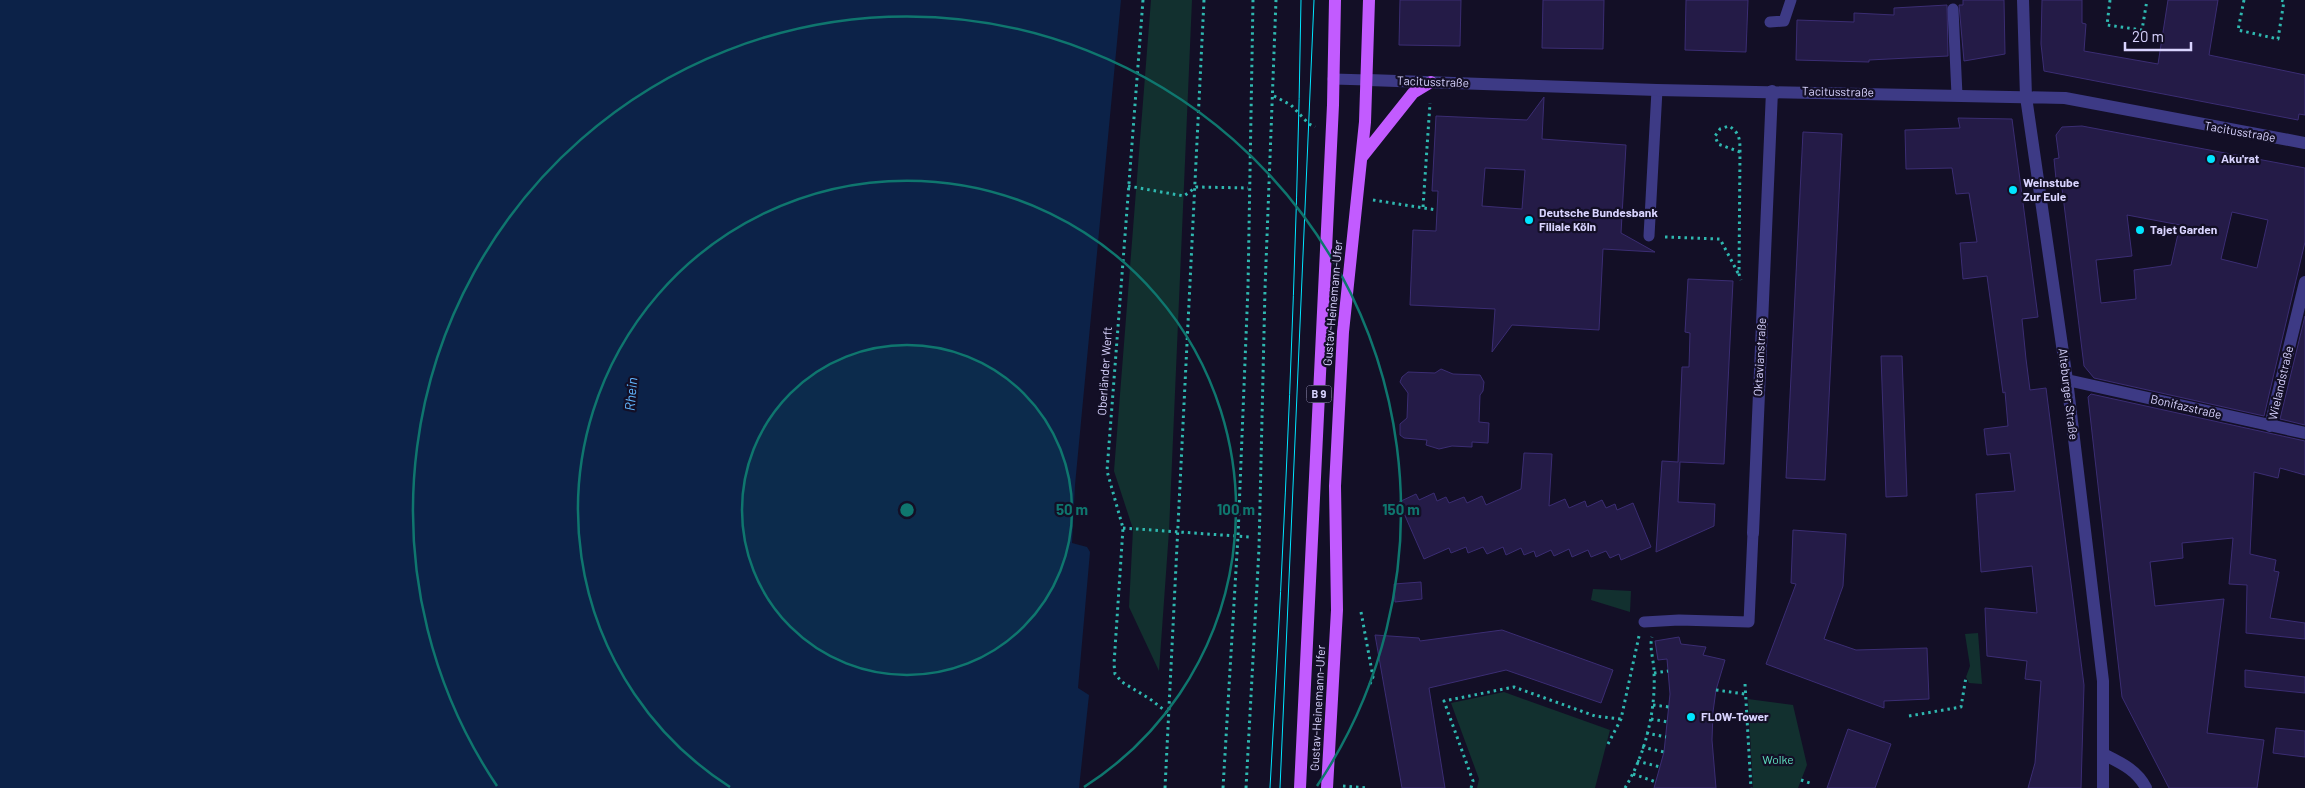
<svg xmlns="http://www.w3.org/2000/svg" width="2305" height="788" font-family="Barlow,sans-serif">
<rect width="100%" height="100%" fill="#130f26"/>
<path fill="#12302f" d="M 1151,0 L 1192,0 L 1169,531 L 1159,671 L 1129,607 L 1133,529 L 1114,471 Z
M 1593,589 L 1631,591 L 1630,612 L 1591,600 Z
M 1978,633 L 1982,684 L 1969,683 L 1966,677 L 1970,666 L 1965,634 Z
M 1504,692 L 1610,730 L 1595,788 L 1477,788 L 1479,779 L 1451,703 Z
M 1748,699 L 1793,705 L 1807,765 L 1798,788 L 1753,788 Z"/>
<path fill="#0c2248" d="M 0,0 L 1121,0 L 1075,485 L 1072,543 L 1087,547 L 1090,552 L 1078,688 L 1089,695 L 1079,788 L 0,788 Z"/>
<path fill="#241b47" stroke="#3b2d73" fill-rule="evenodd" d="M 1400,0 L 1461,0 L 1460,46 L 1399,45 Z
M 1543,0 L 1604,0 L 1603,49 L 1542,48 Z
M 1686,0 L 1748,0 L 1746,52 L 1685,50 Z
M 1963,0 L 2004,0 L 2005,54 L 1964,61 L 1959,5 L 1963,5 Z
M 2042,0 L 2082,0 L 2082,23 L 2086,24 L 2084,51 L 2158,64 L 2168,0 L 2218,0 L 2209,55 L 2305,75 L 2305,115 L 2299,114 L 2298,120 L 2044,71 L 2041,44 Z
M 1947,5 L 1948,56 L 1869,60 L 1869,62 L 1796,60 L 1797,20 L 1854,22 L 1854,13 L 1894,15 L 1894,8 Z
M 1544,97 L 1542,139 L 1626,145 L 1621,233 L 1655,252 L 1603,249 L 1599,330 L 1512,325 L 1492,352 L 1495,309 L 1410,305 L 1413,230 L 1436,231 L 1438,191 L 1432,191 L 1436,116 L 1527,120 ZM 1485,168 L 1525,170 L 1522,209 L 1482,206 Z
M 1958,118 L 2012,119 L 2038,317 L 2022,319 L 2026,359 L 2030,390 L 2046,388 L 2084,685 L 2081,788 L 2028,788 L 2035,763 L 2041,681 L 2025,679 L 2027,661 L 1987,656 L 1985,608 L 2037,613 L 2032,566 L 1981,572 L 1976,494 L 2015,491 L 2010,453 L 1987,455 L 1984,429 L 2008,426 L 2005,392 L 2003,393 L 1987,276 L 1963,279 L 1960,243 L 1977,242 L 1969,193 L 1956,194 L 1952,168 L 1906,169 L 1905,130 L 1960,128 Z
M 2082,126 L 2305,168 L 2305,242 L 2264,416 L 2094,378 L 2084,366 L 2062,188 L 2057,189 L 2054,159 L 2059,158 L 2056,135 L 2062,127 ZM 2232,212 L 2268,220 L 2257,268 L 2221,259 ZM 2127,215 L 2180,225 L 2171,265 L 2134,270 L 2136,299 L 2101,303 L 2096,260 L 2132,256 Z
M 1803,132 L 1842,134 L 1825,480 L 1786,478 Z
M 1688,279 L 1733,281 L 1724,464 L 1680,462 L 1678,502 L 1715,504 L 1714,526 L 1656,552 L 1662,461 L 1678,462 L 1682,367 L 1689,367 L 1690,333 L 1685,332 Z
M 2305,316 L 2305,425 L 2280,419 Z
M 1881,356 L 1902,356 L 1907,496 L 1886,497 Z
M 1441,369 L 1453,374 L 1480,375 L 1484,382 L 1483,391 L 1480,395 L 1479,422 L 1489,423 L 1488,443 L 1472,442 L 1472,447 L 1452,446 L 1439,449 L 1426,445 L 1427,440 L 1404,438 L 1400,435 L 1400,424 L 1407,418 L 1408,393 L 1400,382 L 1402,377 L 1408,372 L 1435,373 Z
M 2091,394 L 2305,441 L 2305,475 L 2280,468 L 2278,478 L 2254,472 L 2250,554 L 2276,560 L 2274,571 L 2279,572 L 2270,618 L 2305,623 L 2305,639 L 2246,633 L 2247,585 L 2229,584 L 2233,538 L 2182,543 L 2183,558 L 2150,562 L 2155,606 L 2224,599 L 2207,733 L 2264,740 L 2257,788 L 2169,788 L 2122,697 L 2088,397 Z
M 1524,453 L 1552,454 L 1549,506 L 1565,499 L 1569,508 L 1585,501 L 1587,507 L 1602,500 L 1606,508 L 1615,504 L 1617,510 L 1633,503 L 1651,547 L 1621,560 L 1619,554 L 1610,558 L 1606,551 L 1591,557 L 1588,550 L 1572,557 L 1569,549 L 1554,556 L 1551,550 L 1536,557 L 1534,551 L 1524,555 L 1521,548 L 1506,555 L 1503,547 L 1487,554 L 1483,547 L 1468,553 L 1466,547 L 1451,553 L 1449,548 L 1424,559 L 1399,502 L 1416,494 L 1419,500 L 1434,493 L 1437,501 L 1446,497 L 1449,503 L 1464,497 L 1467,503 L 1482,496 L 1486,505 L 1521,489 Z
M 1793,530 L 1846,534 L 1843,586 L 1824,639 L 1856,650 L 1927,648 L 1929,699 L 1884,701 L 1884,708 L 1766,664 L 1796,584 L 1791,583 Z
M 1421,582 L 1422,599 L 1395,602 L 1394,584 Z
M 1502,630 L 1613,670 L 1601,703 L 1506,670 L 1429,688 L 1445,788 L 1402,788 L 1375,635 L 1419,638 L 1420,641 Z
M 1679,637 L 1681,644 L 1706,647 L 1703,655 L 1725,660 L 1716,690 L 1713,712 L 1712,740 L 1716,788 L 1654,788 L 1664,752 L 1670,694 L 1667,659 L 1658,660 L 1655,641 Z
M 2245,670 L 2305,677 L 2305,693 L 2245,687 Z
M 2276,728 L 2305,731 L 2305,757 L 2273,753 Z
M 1848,729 L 1891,744 L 1875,788 L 1827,788 Z"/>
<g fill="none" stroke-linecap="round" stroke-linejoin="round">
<path stroke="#2fb8b0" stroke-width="3" stroke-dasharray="2.5 4" stroke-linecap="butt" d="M 1143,0 L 1107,471 L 1123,528 L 1114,664 L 1115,674 L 1122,682 L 1150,699 L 1168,713
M 2110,0 L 2107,25 L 2142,30 L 2147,0
M 2244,0 L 2238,30 L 2278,39 L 2284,1 L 2280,0
M 1274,96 L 1291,105 L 1309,124 L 1315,127
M 1740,152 L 1718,144 L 1715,136 L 1720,129 L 1729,126 C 1740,133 1740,140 1740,152 L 1739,274 L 1741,280
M 1128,186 L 1184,196 L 1196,187 L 1248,188
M 1373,200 L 1437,210
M 1423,207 L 1430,103
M 1665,237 L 1720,239 L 1738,273
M 1123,528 L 1250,537
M 1361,612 L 1373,677 L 1370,684
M 1654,673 L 1668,671
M 1745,684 L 1751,788
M 1716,690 L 1745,694
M 1653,705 L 1669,707
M 1909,716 L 1961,707 L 1966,677
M 1651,719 L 1668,722
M 1646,733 L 1666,737
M 1608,744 L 1621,719 L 1639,636
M 1642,747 L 1664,752
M 1637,761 L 1660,767
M 1633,774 L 1656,782
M 1801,780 L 1810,783
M 1343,786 L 1367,788
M 1165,788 L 1204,0
M 1223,788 L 1238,536 L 1248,287 L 1253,0
M 1246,788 L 1259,548 L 1265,289 L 1276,0
M 1471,788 L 1473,781 L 1444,701 L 1514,687 L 1595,716 L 1621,719
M 1625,788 C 1645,755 1656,711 1654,672 C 1654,661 1649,647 1652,637"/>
<path stroke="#3d3a85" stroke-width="11" d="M 1953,9 L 1957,95
M 1770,22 L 1784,21 L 1791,0
M 1333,79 L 1368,80
M 1649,236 L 1657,90
M 1644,622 L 1679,620 L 1749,622 L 1753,533"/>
<path stroke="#3d3a85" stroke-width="12" d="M 2023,0 L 2026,97 L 2067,380 L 2103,681 L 2103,788
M 1368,80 L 1657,90 L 2065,98 L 2305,143
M 2067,380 L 2305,433
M 2270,426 L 2305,282
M 1753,533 L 1772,91
M 2103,754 C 2121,763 2137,770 2146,788"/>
<path stroke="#c25bff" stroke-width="12" d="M 1362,157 L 1413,93 L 1431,82
M 1300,788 L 1333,105 L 1335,0
M 1327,788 L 1337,610 L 1335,486 L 1343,332 L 1365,122 L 1369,0"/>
<path stroke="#00e5ff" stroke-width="1" d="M 1270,788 C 1285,526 1297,263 1301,0
M 1280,788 L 1314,0"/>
</g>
<circle cx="907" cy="510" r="165" fill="#0f766e" fill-opacity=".12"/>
<g fill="none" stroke="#0f766e" stroke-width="2.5">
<circle cx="907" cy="510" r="165"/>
<path d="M730 787A329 329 0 1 1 1084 787"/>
<path d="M497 786A494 494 0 1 1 1317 786"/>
</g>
<g fill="#00e5ff" stroke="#130f26" stroke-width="2">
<circle cx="2211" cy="159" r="5"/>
<circle cx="2013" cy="190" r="5"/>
<circle cx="1529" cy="220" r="5"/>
<circle cx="2140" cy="230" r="5"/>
<circle cx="1691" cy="717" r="5"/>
</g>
<g text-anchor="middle" stroke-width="4.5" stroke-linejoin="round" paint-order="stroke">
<rect fill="#130f26" stroke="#9e99be" stroke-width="1" x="1306.5" y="385.5" width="25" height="17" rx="4"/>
<g font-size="11" font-weight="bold" fill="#d9d4ff">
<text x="1319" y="398">B 9</text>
</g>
<g font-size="12" fill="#d9d4ff" stroke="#130f26">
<text transform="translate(1433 82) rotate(2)" y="4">Tacitusstraße</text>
<text transform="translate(1838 92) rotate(1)" y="4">Tacitusstraße</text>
<text transform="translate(2240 132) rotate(10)" y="4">Tacitusstraße</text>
<text transform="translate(1333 303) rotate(-85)" y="4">Gustav-Heinemann-Ufer</text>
<text transform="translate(1760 357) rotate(-87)" y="4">Oktavianstraße</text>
<text transform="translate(1105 371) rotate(-86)" y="4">Oberländer Werft</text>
<text transform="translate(2281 383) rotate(-77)" y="4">Wielandstraße</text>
<text transform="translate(2068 394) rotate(83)" y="4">Alteburger Straße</text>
<text transform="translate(2186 407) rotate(13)" y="4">Bonifazstraße</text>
<text transform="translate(1318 708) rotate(-87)" y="4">Gustav-Heinemann-Ufer</text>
</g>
<g font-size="12" font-weight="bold" fill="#d9d4ff" stroke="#130f26" text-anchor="start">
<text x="2221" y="163">Aku'rat</text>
<text x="2023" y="187">Weinstube<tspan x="2023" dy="14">Zur Eule</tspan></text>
<text x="1539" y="217">Deutsche Bundesbank<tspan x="1539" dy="14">Filiale Köln</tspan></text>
<text x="2150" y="234">Tajet Garden</text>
<text x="1701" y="721">FLOW-Tower</text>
</g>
<g font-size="12" fill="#5fe0c0" stroke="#130f26">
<text x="1778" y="764">Wolke</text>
</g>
<g font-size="14" font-style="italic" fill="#62b6ff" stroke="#130f26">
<text transform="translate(631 394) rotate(-85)" y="5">Rhein</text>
</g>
</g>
<circle cx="907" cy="510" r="8" fill="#0f766e" stroke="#130f26" stroke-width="2.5"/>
<g font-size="15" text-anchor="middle" font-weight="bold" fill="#0f766e" stroke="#130f26" stroke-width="4.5" stroke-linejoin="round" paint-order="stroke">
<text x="1072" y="515">50 m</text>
<text x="1236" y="515">100 m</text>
<text x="1401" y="515">150 m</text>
</g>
<path d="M2125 42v8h66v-8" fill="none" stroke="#d9d4ff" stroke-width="2.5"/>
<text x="2132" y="42" font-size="15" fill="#d9d4ff" stroke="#130f26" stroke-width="4" paint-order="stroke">20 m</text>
</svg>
